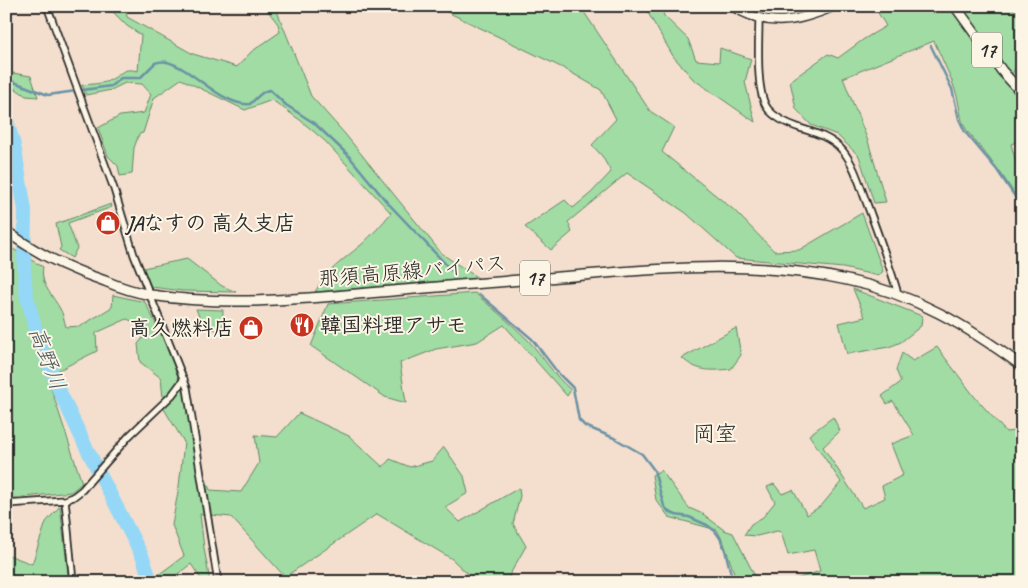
<svg xmlns="http://www.w3.org/2000/svg" width="1028" height="588" font-family="Caveat,'Klee One',sans-serif">
<rect width="100%" height="100%" fill="#f4dfce"/>
<filter id="ink" filterUnits="userSpaceOnUse"><feTurbulence type="fractalNoise" baseFrequency=".02" numOctaves="2"/><feDisplacementMap in="SourceGraphic" scale="10" xChannelSelector="R" yChannelSelector="G"/><feConvolveMatrix kernelMatrix="1 2 1 2 8 2 1 2 1" color-interpolation-filters="sRGB"/></filter>
<g filter="url(#ink)">
<path fill="#a0dca3" stroke="#668467" d="M 107,6 L 125,6 L 127,17 L 193,54 L 237,67 L 251,52 L 280,32 L 278,24 L 264,6 L 275,6 L 311,96 L 345,134 L 442,254 L 478,278 L 315,292 C 326,271 343,260 361,245 C 372,235 382,224 391,213 L 325,141 L 300,120 L 272,100 L 245,110 L 181,79 L 154,98 L 143,133 L 139,134 L 134,148 L 132,174 L 120,176 L 118,166 L 108,156 L 98,128 L 120,116 L 144,113 L 151,94 L 142,84 L 125,83 L 111,90 L 86,95 L 82,85 C 91,84 103,84 110,80 C 123,74 121,67 138,71 L 141,35 L 127,26 Z
M 435,6 L 580,6 L 650,111 L 674,127 L 662,152 L 734,210 L 774,251 L 799,250 L 862,213 L 883,271 L 879,276 L 843,268 L 736,258 L 686,213 L 627,173 L 568,222 L 572,232 L 551,250 L 525,227 L 565,200 L 573,208 L 591,193 L 611,172 L 602,156 L 592,145 L 616,119 L 601,90 L 565,69 Z
M 644,6 L 662,6 L 664,16 L 688,39 L 696,60 L 719,62 L 720,48 L 751,59 L 745,82 L 755,122 L 693,79 L 673,56 Z
M 874,6 L 1008,6 L 1009,8 L 1022,13 L 1022,60 L 1017,64 L 1011,77 L 1022,96 L 1022,140 L 1011,144 L 1022,184 L 1022,205 L 998,169 L 967,131 L 962,121 L 957,96 L 952,81 L 934,41 L 843,78 L 868,141 L 886,202 L 874,203 L 859,156 L 837,135 L 811,125 L 796,109 L 790,81 L 828,54 L 838,58 L 864,39 L 886,26 Z
M 6,72 L 31,76 L 38,97 L 26,96 L 16,89 L 6,90 Z
M 111,204 L 112,207 L 68,223 L 77,248 L 72,258 L 59,250 L 61,247 L 56,224 Z
M 13,249 L 43,267 C 40,284 51,293 59,307 C 63,313 64,320 66,327 L 81,326 L 112,307 L 113,295 L 145,302 L 171,354 L 184,390 L 194,444 L 210,490 L 241,492 L 259,463 L 255,435 L 277,437 L 299,413 L 349,436 L 383,467 L 390,459 L 410,467 L 432,461 L 444,447 L 464,476 L 468,493 L 445,507 L 460,522 L 519,488 L 520,496 L 513,524 L 526,546 L 509,576 L 514,582 L 476,582 L 452,559 L 377,514 L 285,577 L 231,517 L 200,514 L 204,548 L 210,582 L 203,582 L 191,564 L 167,582 L 159,582 L 158,575 L 184,556 L 172,525 L 179,486 L 184,442 L 164,409 L 161,378 L 140,362 L 138,344 L 150,329 L 127,319 L 96,333 L 97,351 L 47,376 L 82,483 L 71,492 L 6,499 L 6,268 Z
M 187,259 L 222,286 L 236,292 L 183,291 L 151,287 L 143,268 Z
M 853,289 L 922,316 L 921,326 L 901,342 L 889,347 L 847,354 L 839,323 L 865,317 Z
M 475,293 C 492,308 511,323 528,340 C 543,356 554,376 571,390 L 567,396 L 504,325 L 477,342 L 436,349 L 400,363 L 406,403 L 385,397 L 311,346 L 328,304 Z
M 196,309 L 223,310 L 222,332 L 203,326 Z
M 736,328 L 741,355 L 731,369 C 711,371 697,372 682,358 Z
M 937,347 L 974,396 L 1006,432 L 1022,430 L 1022,582 L 856,582 L 839,576 L 839,582 L 787,582 L 820,571 L 814,550 L 788,555 L 781,532 L 777,531 L 757,536 L 744,535 L 751,524 L 763,517 L 775,502 L 767,487 L 774,484 L 782,494 L 793,490 L 807,515 L 822,505 L 841,482 L 809,435 L 833,417 L 840,431 L 823,447 L 863,508 L 885,498 L 882,486 L 903,475 L 891,444 L 914,435 L 893,401 L 887,404 L 882,396 L 901,382 L 896,370 L 902,353 L 913,361 Z
M 661,470 L 689,508 L 703,514 L 724,530 L 733,533 L 758,582 L 732,582 L 736,579 L 724,543 L 717,530 L 669,517 L 656,500 L 652,475 Z
M 60,506 L 69,582 L 6,582 L 6,554 L 32,564 L 46,522 Z"/>
<g fill="none" stroke-linecap="round" stroke-linejoin="round">
<path stroke="#6b92a5" stroke-width="2.5" d="M 931,46 L 952,89 L 959,119 L 965,132 L 997,170 L 1022,207
M 6,79 L 48,95 L 111,86 L 121,78 L 140,78 L 155,63 C 158,62 163,61 167,62 C 192,68 223,107 250,104 C 257,98 261,91 270,90 L 286,105 L 314,123 L 348,155 L 386,201 L 455,274
M 479,294 L 532,339 L 558,373 L 573,388 L 579,420 L 585,426 L 614,438 L 642,454 L 654,470 L 664,506 L 669,512 L 676,515 L 689,517 L 707,525 L 715,531 L 720,538 L 725,550 L 733,582"/>
<path stroke="#95d7f7" stroke-width="14" d="M 6,118 L 14,145 L 25,210 L 24,269 L 26,293 L 38,339 L 59,390 L 85,445 L 143,558 L 151,582"/>
<defs>
<path id="minor" d="M 47,6 L 114,189 L 134,255 L 187,388 L 218,582
M 759,18 C 759,40 755,93 768,109 C 776,119 788,124 800,128 C 816,133 832,138 843,151 C 855,166 860,186 867,204 C 878,234 889,263 898,294
M 65,500 L 73,582
M 6,504 L 65,500 L 73,497 L 82,490 L 129,436 L 172,395 L 184,379"/>
<path id="tertiary" d="M 732,6 C 769,29 797,22 835,6"/>
<path id="primary" d="M 955,6 L 1002,71 L 1022,93
M 6,231 C 37,254 69,269 105,281 C 119,287 135,292 151,295 C 234,308 320,297 404,290 C 464,284 524,280 584,275 C 672,267 760,261 847,280 C 915,294 967,326 1022,366"/>
</defs>
<use href="#minor" stroke="#2b2b2b" stroke-width="9"/>
<use href="#tertiary" stroke="#2b2b2b" stroke-width="11"/>
<use href="#primary" stroke="#2b2b2b" stroke-width="12"/>
<use href="#minor" stroke="#fcf5e5" stroke-width="5.5"/>
<use href="#tertiary" stroke="#fcf5e5" stroke-width="8"/>
<use href="#primary" stroke="#fcf5e5" stroke-width="9"/>
</g>
</g>
<defs>
<symbol id="shop-disc" viewBox="-11 -11 22 22"><circle r="9.5" fill="#c8321e" stroke="#fcf5e5"/><path d="M-5-2.5h2.3a2.7 3.5 0 0 1 5.4 0H5L5.5 6h-11ZM-1.5-2.5h3a1.5 2.3 0 0 0-3 0Z" fill="#fff"/></symbol>
<symbol id="restaurant-disc" viewBox="-11 -11 22 22"><circle r="9.5" fill="#c8321e" stroke="#fcf5e5"/><path d="M-5-6h1v4h1v-4h1v4h1v-4h1v5L-1.5 .5V6h-2V.5L-5-1ZM5-6V6H3V1.5H1.5Q1.5-4 5-6Z" fill="#fff"/></symbol>
</defs>
<g fill-rule="evenodd">
<use href="#shop-disc" x="94" y="209" width="28" height="28"/>
<use href="#restaurant-disc" x="288" y="311" width="28" height="28"/>
<use href="#shop-disc" x="237" y="314" width="28" height="28"/>
</g>
<g text-anchor="middle" stroke-width="4" stroke-linejoin="round" paint-order="stroke">
<g fill="#fcf5e5" stroke="#6a6863" stroke-width="1">
<rect x="972" y="32.5" width="30" height="35" rx="4"/>
<rect x="520" y="260.5" width="30" height="35" rx="4"/>
</g>
<g font-size="20" font-weight="bold" fill="#2b2b2b">
<text x="987" y="57">17</text>
<text x="535" y="285">17</text>
</g>
<g font-size="21" font-weight="bold" fill="#2b2b2b" stroke="#fcf5e5" text-anchor="start">
<text x="126" y="230">JAなすの 高久支店</text>
<text x="320" y="332">韓国料理アサモ</text>
<text x="234" y="335" text-anchor="end">高久燃料店</text>
</g>
<g font-size="21" fill="#2b2b2b" stroke="#fcf5e5">
<text transform="translate(412 271) rotate(-5)" y="7">那須高原線バイパス</text>
</g>
<g font-size="22" font-style="italic" fill="#46565e" stroke="#fcf5e5">
<text transform="translate(48 358) rotate(69)" y="8">高野川</text>
</g>
<g font-size="22" fill="#2b2b2b" stroke="#fcf5e5">
<text x="715" y="441">岡室</text>
</g>
</g>
<rect width="1028" height="588" fill="none" stroke="#fcf5e5" stroke-width="25"/>
<rect x="12" y="12" width="1003" height="563" fill="none" stroke="#2b2b2b" stroke-width="2" filter="url(#ink)"/>
</svg>
